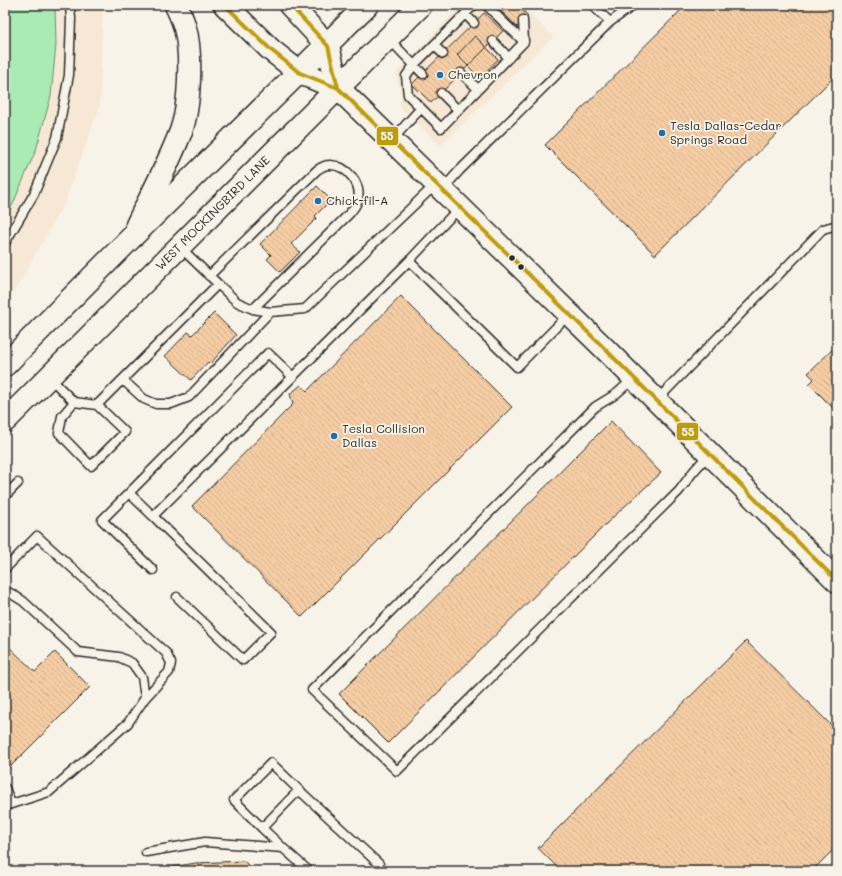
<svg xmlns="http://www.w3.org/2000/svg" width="842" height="876" font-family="Mali,sans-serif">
<defs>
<pattern id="building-back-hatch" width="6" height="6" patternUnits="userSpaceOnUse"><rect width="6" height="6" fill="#f5cda4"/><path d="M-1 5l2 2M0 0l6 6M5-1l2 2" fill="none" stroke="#d2b08d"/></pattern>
</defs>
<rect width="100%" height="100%" fill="#f7f3e8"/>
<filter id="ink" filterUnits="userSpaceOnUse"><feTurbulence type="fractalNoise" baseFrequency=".025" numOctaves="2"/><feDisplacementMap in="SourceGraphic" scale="8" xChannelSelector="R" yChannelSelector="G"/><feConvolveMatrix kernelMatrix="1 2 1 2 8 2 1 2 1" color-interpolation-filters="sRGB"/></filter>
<g filter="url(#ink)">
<path fill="#f6e8d4" d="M 5,5 L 103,5 L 100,106 L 65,202 L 16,289 L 5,301 Z
M 461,5 L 521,5 L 553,37 L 440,146 L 400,107 L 401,95 L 397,78 L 397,72 Z"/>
<path fill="#aaebb4" stroke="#6a8b70" d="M 5,5 L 55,5 L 56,45 L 51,96 L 36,150 L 12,206 L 5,216 Z"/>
<path fill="url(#building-back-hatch)" stroke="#2b2b2b" d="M 498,5 L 518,5 L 528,16 L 517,27 L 496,6 Z
M 686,5 L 837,5 L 837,74 L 655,255 L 545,145 Z
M 484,13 L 503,31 L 431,103 L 412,84 Z
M 475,36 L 498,59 L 480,78 L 457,55 Z
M 317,186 L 331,200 L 315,216 L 317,218 L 291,244 L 300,252 L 280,272 L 267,259 L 271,255 L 260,244 Z
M 401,296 L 512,407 L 302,617 L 192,506 L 293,404 L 290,394 L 301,385 L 307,391 Z
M 214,313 L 236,335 L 210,364 L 208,362 L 191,380 L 165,356 L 188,332 L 192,335 Z
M 837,345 L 837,412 L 809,384 L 814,379 L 808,373 Z
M 611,421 L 661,473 L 611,519 L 388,743 L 339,694 Z
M 746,641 L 832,726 L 837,722 L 837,846 L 812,871 L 561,871 L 538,848 Z
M 5,643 L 35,672 L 55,652 L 90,687 L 8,769 L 5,766 Z
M 244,861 L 254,871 L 147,871 L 196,863 Z"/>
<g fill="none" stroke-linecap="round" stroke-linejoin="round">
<defs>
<path id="lane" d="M 592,5 L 610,22 L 634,5
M 465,14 L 474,23
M 523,20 L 524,42
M 389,39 L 414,65 L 406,76 L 408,95 L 421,108 L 392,140
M 493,41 L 509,58
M 434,45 L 443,54
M 461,73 L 478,89
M 423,74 L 414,65 L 474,5
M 441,93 L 458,110
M 421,108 L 441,128 L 524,42 L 486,5
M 443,189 L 459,171 L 610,22
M 5,243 L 34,194 L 57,138 L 69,75 L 71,19 L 70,5
M 180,247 L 218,284
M 409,261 L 517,367 L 569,314
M 209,276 L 317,170 C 320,168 325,165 329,165 C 346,164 364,185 357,202 C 356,206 352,210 350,213 L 253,309
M 50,378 L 74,402 L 97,405 L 218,284 L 237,302 L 253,309 L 270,312 L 305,309 L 435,185
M 633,379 L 616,394 L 595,407 L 312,690 L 397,771 L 679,491 L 693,472 L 709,454
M 123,380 L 144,399 L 156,404 L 171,404 L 189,397 L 270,312
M 657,400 L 823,229 L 837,225
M 74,402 L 62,416 L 59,433 L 91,466 L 125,432 L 97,405
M 129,493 L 268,353 L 293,377
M 5,496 L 18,483
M 153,516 L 129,493 L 102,520 L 153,570
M 5,569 L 37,536 L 166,653 L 171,663 L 169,672 L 145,698
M 5,592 L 10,593 L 23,601 L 78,652 L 119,657 L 132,663 L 142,677 L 145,698 L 128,723 L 49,792 L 5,806
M 177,597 L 243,660 L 271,632 L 153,516 L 409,261 L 459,208
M 5,788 L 11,804
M 262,828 L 234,800 L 271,763 L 299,790
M 283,848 L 262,828 L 299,790 L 379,864
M 146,852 L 205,842 L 283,848 L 309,871"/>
<g id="secondary">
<path d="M 225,5 L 271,50 L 300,73 L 338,88 L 602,346 L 837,581"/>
<path d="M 290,5 L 328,46 L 338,88"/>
<path d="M 137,225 C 152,194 169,163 181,131 C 190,106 192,53 185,28 C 183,20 179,12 176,5"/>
<path d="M 5,365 L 129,240 L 367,5"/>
<path id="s1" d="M 5,421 L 421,5"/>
</g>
</defs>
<use href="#lane" stroke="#2b2b2b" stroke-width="11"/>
<use href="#secondary" stroke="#2b2b2b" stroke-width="25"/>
<use href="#lane" stroke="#f7f3e8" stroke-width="8"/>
<use href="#secondary" stroke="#f7f3e8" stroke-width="22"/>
<defs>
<path id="bus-1" d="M 225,5 L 271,50 L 300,73 L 338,88 L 602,346 L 837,581
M 290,5 L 328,46 L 338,88"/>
</defs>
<use href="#bus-1" stroke="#f7f3e8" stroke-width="7"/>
<use href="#bus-1" stroke="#bf9c0d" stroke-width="4"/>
</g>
</g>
<g fill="#1f6fb2" stroke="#f7f3e8" stroke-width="1.5">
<circle cx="440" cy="75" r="4"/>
<circle cx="662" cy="133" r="4"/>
<circle cx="318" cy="201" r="4"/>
<circle cx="334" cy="436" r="4"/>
</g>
<g fill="#2b2b2b" stroke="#f7f3e8" stroke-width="1.5">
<circle cx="512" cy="258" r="3.5"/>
<circle cx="521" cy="267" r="3.5"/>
</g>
<g text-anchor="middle" stroke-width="3.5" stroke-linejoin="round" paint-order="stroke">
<g font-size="12" fill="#2b2b2b" stroke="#f7f3e8" text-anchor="start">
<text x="448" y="79">Chevron</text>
<text x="670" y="130">Tesla Dallas-Cedar<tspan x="670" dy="14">Springs Road</tspan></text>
<text x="326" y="205">Chick-fil-A</text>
<text x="342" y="433">Tesla Collision<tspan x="342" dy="14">Dallas</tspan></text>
</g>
<g font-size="12" fill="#2b2b2b" stroke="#f7f3e8">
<text dy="4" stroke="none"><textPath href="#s1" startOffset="294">WEST MOCKINGBIRD LANE</textPath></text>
</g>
</g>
<g stroke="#f7f3e8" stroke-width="1.5">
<rect x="376" y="126" width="23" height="20" rx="4" fill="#bf9c0d"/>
<rect x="676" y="422" width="23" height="19" rx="4" fill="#bf9c0d"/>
</g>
<g font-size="11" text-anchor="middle" font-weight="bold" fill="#fff">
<text x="387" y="140">55</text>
<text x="688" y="436">55</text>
</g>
<rect width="842" height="876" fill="none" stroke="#f7f3e8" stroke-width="20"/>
<rect x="10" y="10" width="822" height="856" fill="none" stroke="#2b2b2b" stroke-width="1.5" filter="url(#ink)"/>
</svg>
